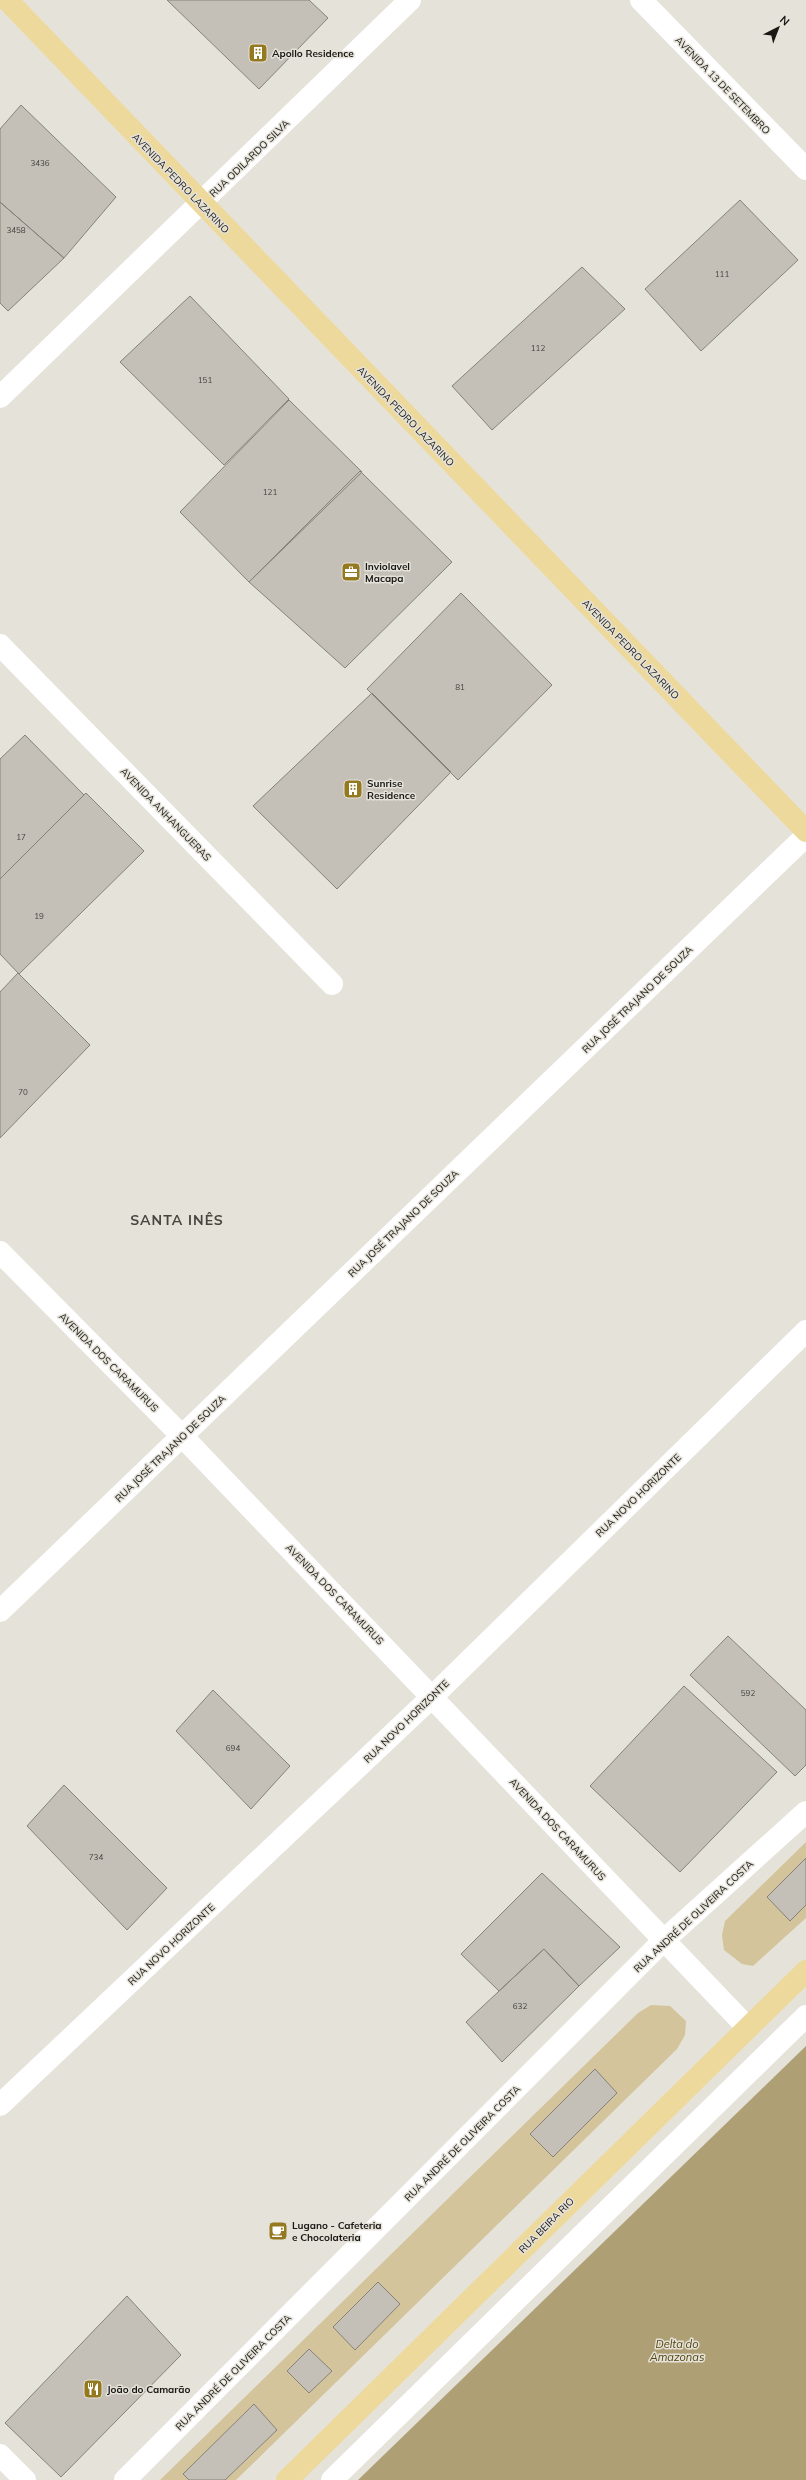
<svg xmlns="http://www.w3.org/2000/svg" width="806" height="2480" font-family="Mulish,sans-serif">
<rect width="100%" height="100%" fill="#e5e2d9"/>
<path fill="#d3c49b" d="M 806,1842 L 806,1918 L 753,1966 L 742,1964 L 724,1950 L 722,1935 L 725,1921 Z
M 651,2005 L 670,2006 L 686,2021 L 685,2035 L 677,2049 L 236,2480 L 160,2480 L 638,2013 Z"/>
<path fill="#ae9f75" d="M 806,2046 L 806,2480 L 358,2480 Z"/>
<path fill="#c4c0b7" stroke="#858279" d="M 167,0 L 309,0 L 328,18 L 259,89 Z
M 21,105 L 116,197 L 64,258 L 0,202 L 0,129 Z
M 740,200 L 798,260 L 701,351 L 645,289 Z
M 0,202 L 64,258 L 8,311 L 0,303 Z
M 582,267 L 625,309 L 492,430 L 452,386 Z
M 190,296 L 289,399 L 224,465 L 120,362 Z
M 289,400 L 362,472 L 249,582 L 180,512 Z
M 360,471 L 452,562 L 345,668 L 249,582 Z
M 461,593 L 552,685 L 458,780 L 367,689 Z
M 372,693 L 451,772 L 337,889 L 253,806 Z
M 25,735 L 84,795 L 0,879 L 0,759 Z
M 86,793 L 144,851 L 19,974 L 0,954 L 0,879 Z
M 18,973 L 90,1045 L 0,1138 L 0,992 Z
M 728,1636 L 806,1710 L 806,1765 L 795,1776 L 690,1675 Z
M 684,1686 L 777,1772 L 680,1872 L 590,1786 Z
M 213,1690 L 290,1766 L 251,1809 L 176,1731 Z
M 64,1785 L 167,1888 L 127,1930 L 27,1826 Z
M 806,1858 L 806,1905 L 790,1921 L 767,1897 Z
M 542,1873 L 620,1947 L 579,1986 L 544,1949 L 499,1991 L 461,1954 Z
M 544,1949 L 579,1986 L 502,2062 L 466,2022 Z
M 595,2069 L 617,2093 L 553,2157 L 530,2134 Z
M 378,2282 L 400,2304 L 355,2350 L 333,2327 Z
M 127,2296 L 181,2355 L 61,2477 L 5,2423 Z
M 309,2349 L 332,2371 L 309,2393 L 287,2371 Z
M 254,2404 L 277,2430 L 225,2480 L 189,2480 L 183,2474 Z"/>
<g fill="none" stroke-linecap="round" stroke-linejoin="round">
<path stroke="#fff" stroke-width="22" d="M 641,0 L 806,169
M 0,397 L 410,0
M 0,645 L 332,984
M 0,1252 L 182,1436 L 747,2027
M 0,1611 L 806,836
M 0,2105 L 433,1696 L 806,1331
M 0,2455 L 25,2480
M 125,2480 L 663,1941 L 806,1812
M 332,2480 L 806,2016"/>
<path stroke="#eed99c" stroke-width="22" d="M 7,0 L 806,831
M 287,2480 L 806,1971"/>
</g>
<defs>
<symbol id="building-square" viewBox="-11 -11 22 22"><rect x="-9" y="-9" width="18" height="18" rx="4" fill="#947920" stroke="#e5e2d9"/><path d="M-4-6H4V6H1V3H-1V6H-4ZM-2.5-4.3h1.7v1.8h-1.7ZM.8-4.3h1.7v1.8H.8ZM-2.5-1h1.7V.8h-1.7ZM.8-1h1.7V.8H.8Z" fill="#fff"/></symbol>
<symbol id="office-square" viewBox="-11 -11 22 22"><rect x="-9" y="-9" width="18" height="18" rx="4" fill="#947920" stroke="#e5e2d9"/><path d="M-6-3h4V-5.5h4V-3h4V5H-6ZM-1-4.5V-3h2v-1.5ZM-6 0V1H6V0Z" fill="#fff"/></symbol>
<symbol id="cafe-square" viewBox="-11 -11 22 22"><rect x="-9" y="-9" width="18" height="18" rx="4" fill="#947920" stroke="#e5e2d9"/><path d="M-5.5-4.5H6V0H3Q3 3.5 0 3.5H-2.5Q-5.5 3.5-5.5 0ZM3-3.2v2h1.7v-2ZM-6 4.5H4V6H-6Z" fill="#fff"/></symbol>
<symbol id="restaurant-square" viewBox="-11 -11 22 22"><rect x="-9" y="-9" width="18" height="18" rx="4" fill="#947920" stroke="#e5e2d9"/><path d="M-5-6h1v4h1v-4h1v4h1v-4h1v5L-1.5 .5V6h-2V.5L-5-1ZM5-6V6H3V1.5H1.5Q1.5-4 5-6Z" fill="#fff"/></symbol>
</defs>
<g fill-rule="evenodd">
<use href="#building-square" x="247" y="42" width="22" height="22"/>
<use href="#office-square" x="340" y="561" width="22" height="22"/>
<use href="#building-square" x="342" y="778" width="22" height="22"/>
<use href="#cafe-square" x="267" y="2220" width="22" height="22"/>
<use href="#restaurant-square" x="82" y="2378" width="22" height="22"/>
</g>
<g text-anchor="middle" stroke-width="3" stroke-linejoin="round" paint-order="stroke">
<g font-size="8" fill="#44423e">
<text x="40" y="166">3436</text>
<text x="16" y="233">3458</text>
<text x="722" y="277">111</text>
<text x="538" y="351">112</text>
<text x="205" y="383">151</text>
<text x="270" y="495">121</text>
<text x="460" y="690">81</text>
<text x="21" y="840">17</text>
<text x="39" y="919">19</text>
<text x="23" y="1095">70</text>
<text x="748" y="1696">592</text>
<text x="233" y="1751">694</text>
<text x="96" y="1860">734</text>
<text x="520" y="2009">632</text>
</g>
<g font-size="10" font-weight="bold" fill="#191815" stroke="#e5e2d9" text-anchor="start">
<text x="272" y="57">Apollo Residence</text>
<text x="365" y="570">Inviolavel<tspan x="365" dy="12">Macapa</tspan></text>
<text x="367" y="787">Sunrise<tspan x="367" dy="12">Residence</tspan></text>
<text x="292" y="2229">Lugano - Cafeteria<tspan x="292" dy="12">e Chocolateria</tspan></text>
<text x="107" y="2393">João do Camarão</text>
</g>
<g font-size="10" fill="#191815" stroke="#e5e2d9">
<text transform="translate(723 85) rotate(46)" y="4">AVENIDA 13 DE SETEMBRO</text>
<text transform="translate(249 158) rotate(-44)" y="4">RUA ODILARDO SILVA</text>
<text transform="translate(181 183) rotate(46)" y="4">AVENIDA PEDRO LAZARINO</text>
<text transform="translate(406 416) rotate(46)" y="4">AVENIDA PEDRO LAZARINO</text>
<text transform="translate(631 649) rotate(46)" y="4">AVENIDA PEDRO LAZARINO</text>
<text transform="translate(166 814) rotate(46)" y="4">AVENIDA ANHANGUERAS</text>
<text transform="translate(637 999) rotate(-44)" y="4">RUA JOSÉ TRAJANO DE SOUZA</text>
<text transform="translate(403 1223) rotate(-44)" y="4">RUA JOSÉ TRAJANO DE SOUZA</text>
<text transform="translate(109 1362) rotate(45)" y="4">AVENIDA DOS CARAMURUS</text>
<text transform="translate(170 1448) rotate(-44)" y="4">RUA JOSÉ TRAJANO DE SOUZA</text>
<text transform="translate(638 1495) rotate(-44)" y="4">RUA NOVO HORIZONTE</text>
<text transform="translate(335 1594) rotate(46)" y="4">AVENIDA DOS CARAMURUS</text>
<text transform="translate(406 1721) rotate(-44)" y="4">RUA NOVO HORIZONTE</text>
<text transform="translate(558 1829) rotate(47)" y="4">AVENIDA DOS CARAMURUS</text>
<text transform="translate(693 1916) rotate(-43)" y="4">RUA ANDRÉ DE OLIVEIRA COSTA</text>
<text transform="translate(171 1944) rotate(-43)" y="4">RUA NOVO HORIZONTE</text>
<text transform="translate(462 2143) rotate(-45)" y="4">RUA ANDRÉ DE OLIVEIRA COSTA</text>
<text transform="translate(546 2225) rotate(-45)" y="4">RUA BEIRA RIO</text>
<text transform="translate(233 2372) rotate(-45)" y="4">RUA ANDRÉ DE OLIVEIRA COSTA</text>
</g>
<g font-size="11" font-style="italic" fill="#53420c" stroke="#e5e2d9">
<text x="677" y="2348">Delta do<tspan x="677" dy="13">Amazonas</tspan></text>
</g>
<g font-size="14" font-weight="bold" letter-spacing="1" fill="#47453d" stroke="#e5e2d9">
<text x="177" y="1225">SANTA INÊS</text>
</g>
</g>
<g transform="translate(778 28) rotate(42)" stroke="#e5e2d9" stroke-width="3" paint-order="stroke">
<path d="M0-3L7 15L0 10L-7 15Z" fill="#191815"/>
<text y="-6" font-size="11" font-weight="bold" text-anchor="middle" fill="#191815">N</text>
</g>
</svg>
